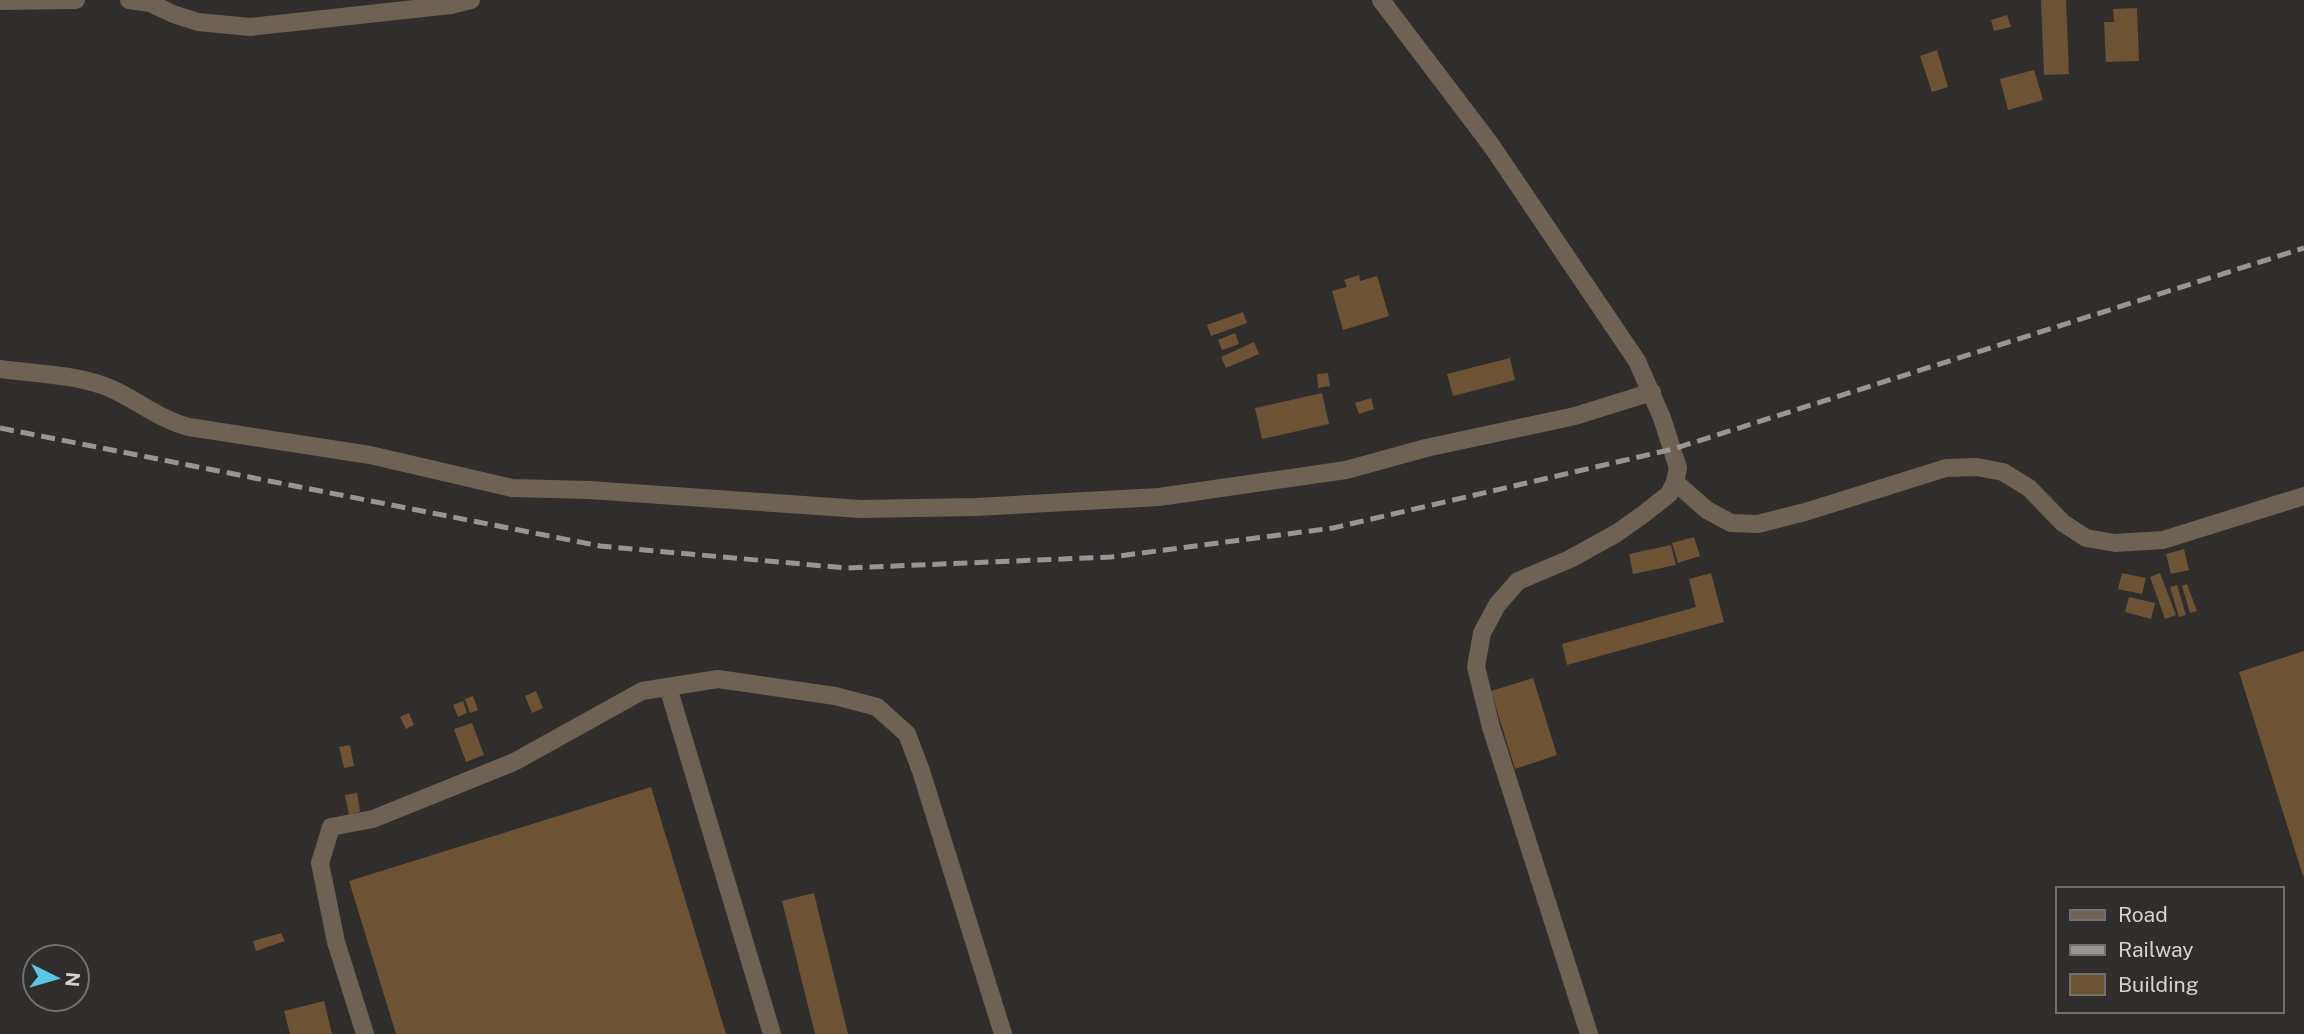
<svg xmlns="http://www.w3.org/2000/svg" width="2304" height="1034" font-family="'Public Sans',sans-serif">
<rect width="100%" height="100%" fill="#302e2c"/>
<path fill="#6d5234" d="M 2041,0 L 2066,0 L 2069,74 L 2044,75 Z
M 2137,8 L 2139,61 L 2106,62 L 2104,22 L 2114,22 L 2113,9 Z
M 2007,15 L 2011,27 L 1994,31 L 1991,20 Z
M 1937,50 L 1948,87 L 1932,92 L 1920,56 Z
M 2034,70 L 2043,100 L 2008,110 L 2000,79 Z
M 1359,275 L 1360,281 L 1377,276 L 1389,316 L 1343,330 L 1332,291 L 1347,287 L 1344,280 Z
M 1243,312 L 1247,323 L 1211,336 L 1207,325 Z
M 1235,333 L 1239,344 L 1222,350 L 1218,340 Z
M 1254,342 L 1259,354 L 1226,368 L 1221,357 Z
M 1510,358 L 1515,380 L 1453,396 L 1447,374 Z
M 1328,373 L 1330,386 L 1318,388 L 1317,374 Z
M 1322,393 L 1329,424 L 1262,439 L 1255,408 Z
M 1371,398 L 1374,409 L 1359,414 L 1355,403 Z
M 1694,537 L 1700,556 L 1678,563 L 1672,543 Z
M 1671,545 L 1676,565 L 1633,574 L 1629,554 Z
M 2184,549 L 2189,570 L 2171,574 L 2166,554 Z
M 1711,573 L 1724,622 L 1567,665 L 1562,644 L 1696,607 L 1689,579 Z
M 2122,573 L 2146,578 L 2142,594 L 2118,589 Z
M 2160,573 L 2176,615 L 2165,619 L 2150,577 Z
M 2187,584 L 2197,611 L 2190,613 L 2182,586 Z
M 2177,585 L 2186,615 L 2179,617 L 2170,587 Z
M 2129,597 L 2155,603 L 2151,619 L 2125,612 Z
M 2304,651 L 2304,876 L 2303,876 L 2239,672 Z
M 1533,678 L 1557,755 L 1515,769 L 1491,691 Z
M 536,691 L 543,708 L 532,713 L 525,696 Z
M 473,696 L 478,710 L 470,713 L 465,699 Z
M 463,701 L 467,713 L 458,717 L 453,705 Z
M 409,713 L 414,725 L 406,729 L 400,717 Z
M 472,723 L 484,755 L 466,762 L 454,729 Z
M 350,745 L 354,766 L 344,768 L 339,747 Z
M 651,787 L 726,1034 L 396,1034 L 349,881 Z
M 357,793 L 360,812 L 349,815 L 345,795 Z
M 814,893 L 848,1034 L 815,1034 L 782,901 Z
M 281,933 L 285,941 L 256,951 L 253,941 Z
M 324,1001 L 332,1034 L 290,1034 L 284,1011 Z"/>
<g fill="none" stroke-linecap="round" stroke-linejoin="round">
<path stroke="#6e6255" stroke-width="18" d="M 129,0 L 150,3 L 173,14 L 198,22 L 250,27 L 451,5 L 471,0
M 1381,0 L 1491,145 L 1637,361 L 1662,418 L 1678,468 L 1675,482 L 1669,494 L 1645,513 L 1617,533 L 1570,559 L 1518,581 L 1497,605 L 1482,633 L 1476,667 L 1491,727 L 1589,1034
M 0,1 L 76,0
M 0,369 C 37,374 77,374 112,389 C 138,401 161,420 189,427 L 370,455 L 512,488 L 589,490 L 860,509 L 976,507 L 1159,497 L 1346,470 L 1426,448 L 1575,416 L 1652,392
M 1675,482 L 1707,510 L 1731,523 L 1758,524 L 1805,512 L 1946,468 L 1977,467 L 2003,472 L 2029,488 L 2063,523 L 2086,538 L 2115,543 L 2163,540 L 2304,496
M 668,687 L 772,1034
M 365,1034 L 336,942 L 320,863 L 331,827 L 373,819 L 514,762 L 642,691 L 718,679 L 835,696 L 877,707 L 907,734 L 921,771 L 1003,1034"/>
<path stroke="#989695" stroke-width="5" stroke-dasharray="14 7" stroke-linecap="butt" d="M 0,428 L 600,546 L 846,568 L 1111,557 L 1333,528 L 1673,449 L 2304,248"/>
</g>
<rect x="2056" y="887" width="228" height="126" fill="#302e2c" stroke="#72706e" stroke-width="2"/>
<rect x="2070" y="910" width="35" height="10" fill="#6e6255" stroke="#72706e" stroke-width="2"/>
<text x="2118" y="922" font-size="21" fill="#d4d2d1">Road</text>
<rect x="2070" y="945" width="35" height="10" fill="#989695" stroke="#72706e" stroke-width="2"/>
<text x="2118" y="957" font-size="21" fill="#d4d2d1">Railway</text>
<rect x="2070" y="974" width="35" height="21" fill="#6d5234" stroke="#72706e" stroke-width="2"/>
<text x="2118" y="992" font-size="21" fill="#d4d2d1">Building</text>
<g transform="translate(56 978) rotate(95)"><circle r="33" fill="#302e2c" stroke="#72706e" stroke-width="2"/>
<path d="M0-5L12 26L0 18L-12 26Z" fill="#5ac8e5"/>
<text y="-10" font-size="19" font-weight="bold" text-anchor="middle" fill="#d4d2d1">N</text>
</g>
</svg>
